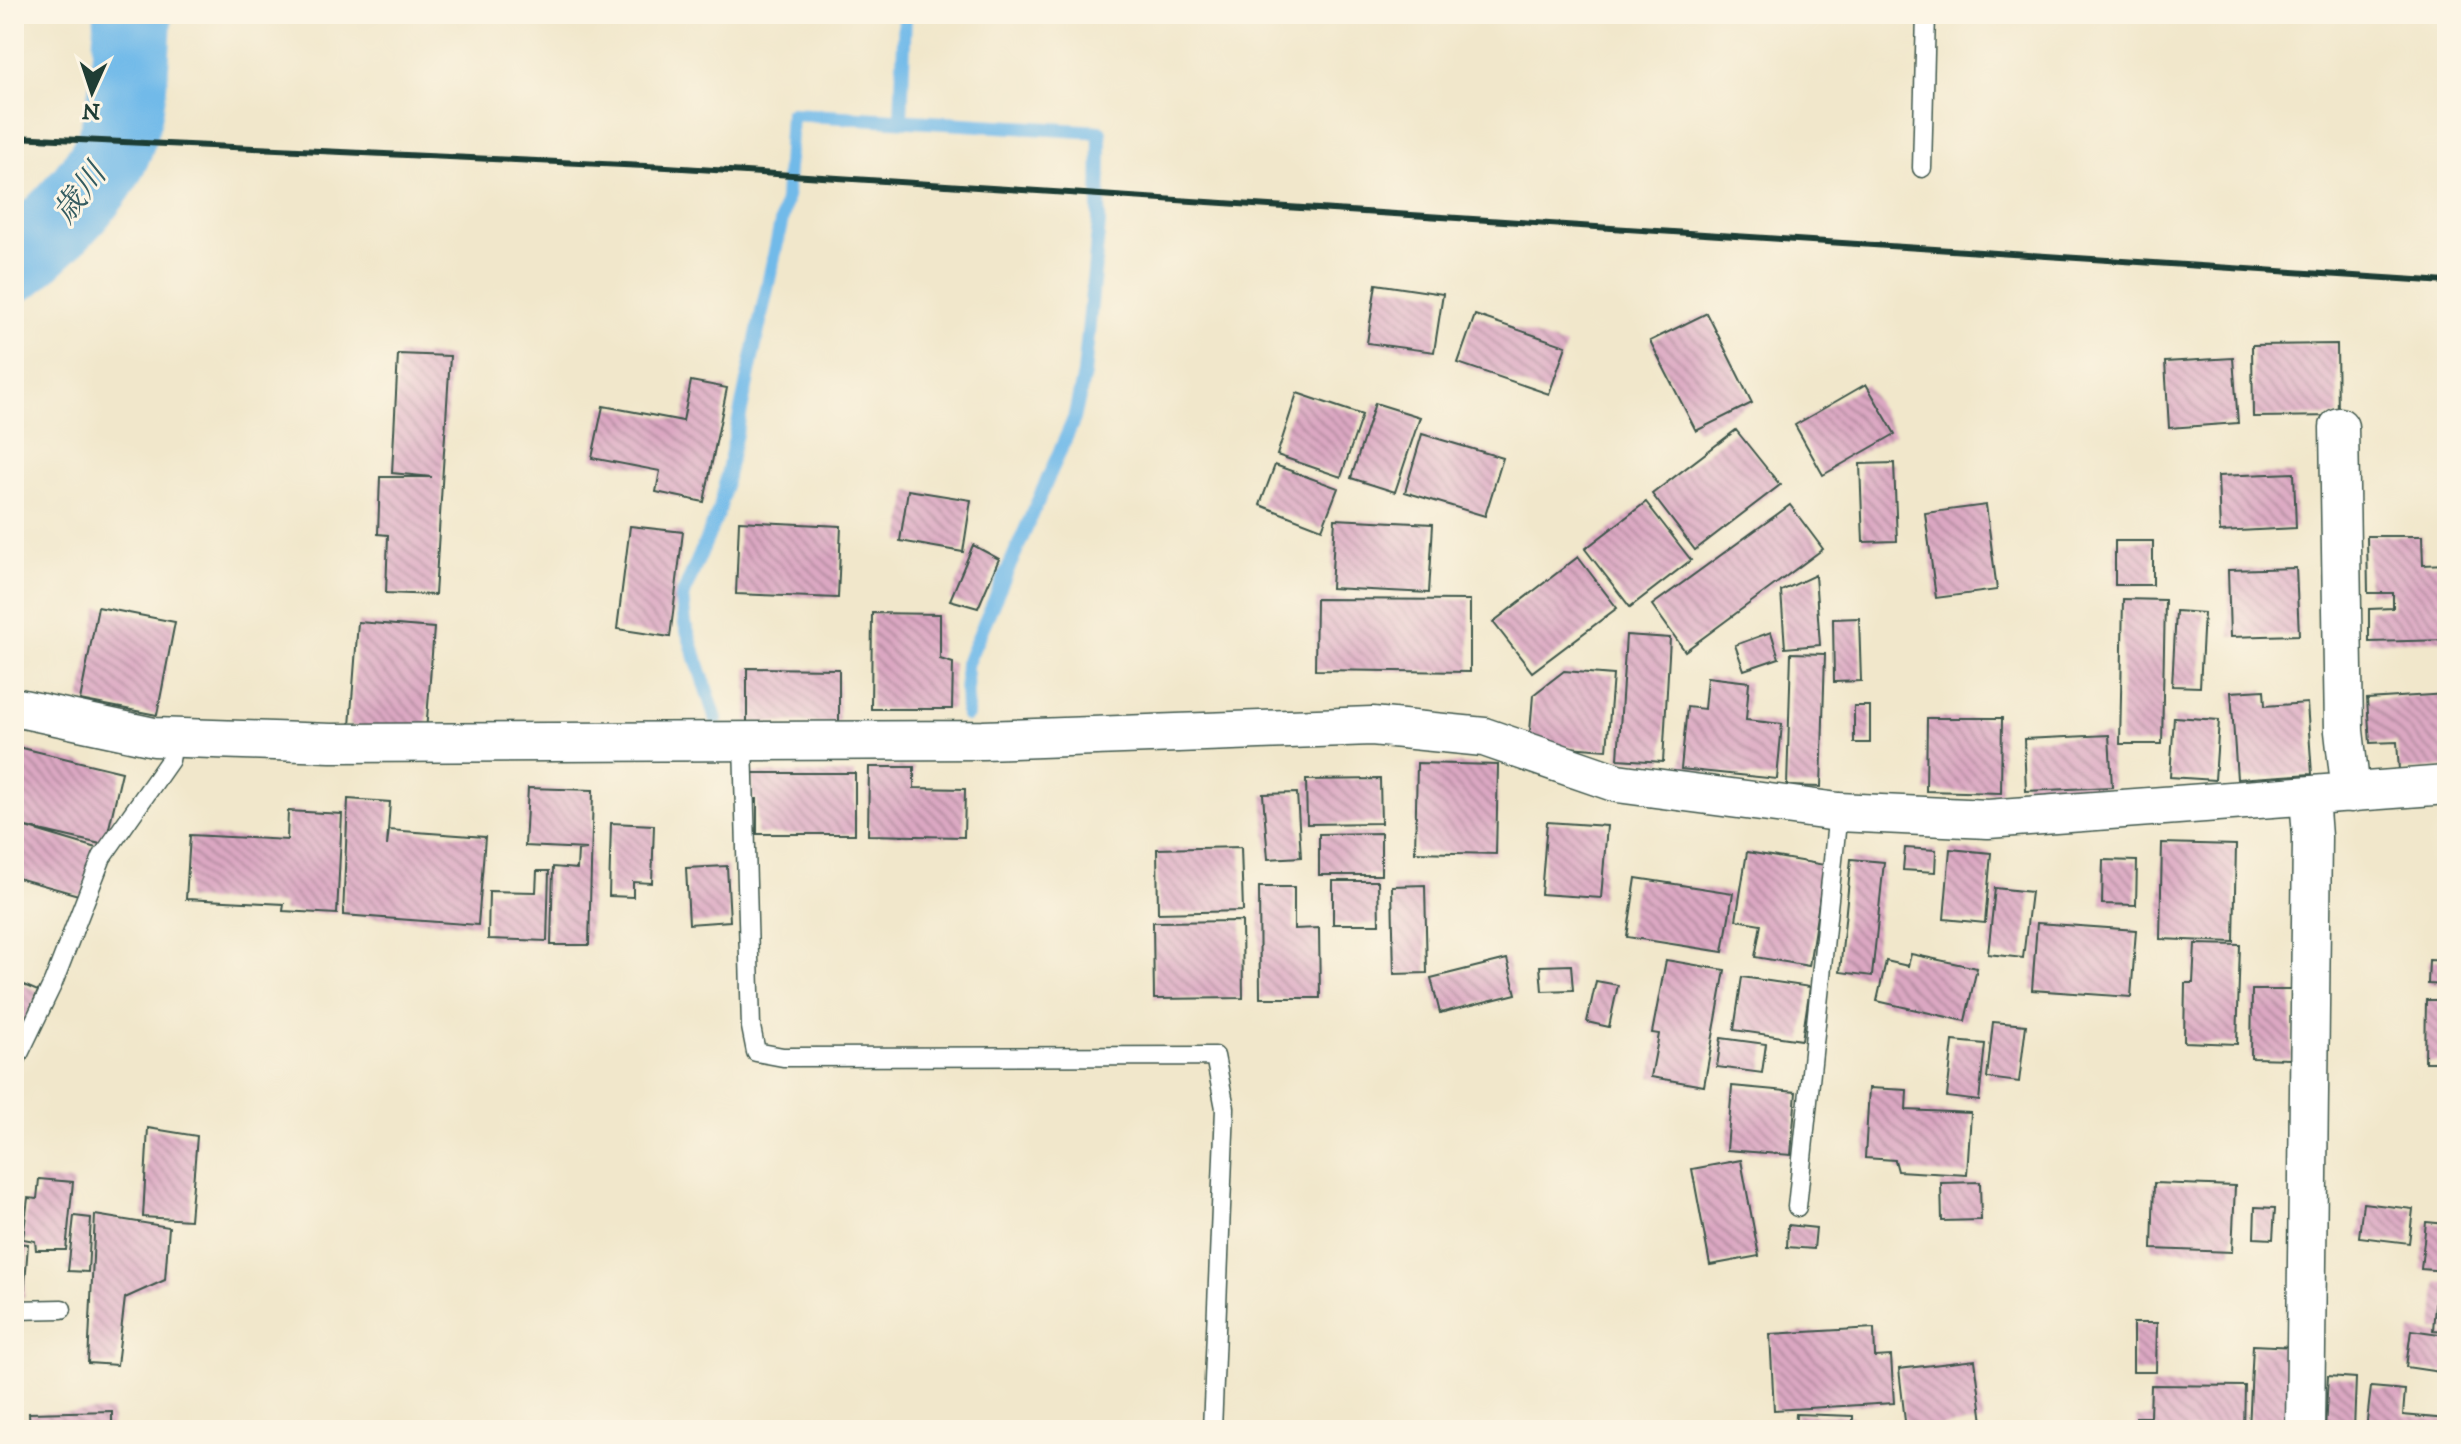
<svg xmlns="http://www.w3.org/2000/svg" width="2461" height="1444" font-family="'IM FELL DW Pica','Noto Serif JP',serif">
<defs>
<pattern id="building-back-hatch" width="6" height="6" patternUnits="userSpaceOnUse" patternTransform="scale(2)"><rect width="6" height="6" fill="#dba7c2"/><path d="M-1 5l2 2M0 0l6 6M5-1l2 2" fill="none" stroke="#b1899e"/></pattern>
</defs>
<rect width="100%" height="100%" fill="#fcf5e5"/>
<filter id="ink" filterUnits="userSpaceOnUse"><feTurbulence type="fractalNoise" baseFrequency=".0125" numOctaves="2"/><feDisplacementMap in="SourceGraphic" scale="16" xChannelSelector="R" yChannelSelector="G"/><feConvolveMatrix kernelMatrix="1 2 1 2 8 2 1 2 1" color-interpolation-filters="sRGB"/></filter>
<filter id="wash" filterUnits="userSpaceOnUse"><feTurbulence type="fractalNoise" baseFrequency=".006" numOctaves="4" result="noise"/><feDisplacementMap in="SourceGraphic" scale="32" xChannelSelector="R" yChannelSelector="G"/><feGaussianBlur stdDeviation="1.8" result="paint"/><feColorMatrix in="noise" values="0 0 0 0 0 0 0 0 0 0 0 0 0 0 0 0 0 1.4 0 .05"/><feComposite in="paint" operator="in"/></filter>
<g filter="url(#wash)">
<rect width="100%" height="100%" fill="#f1e7cb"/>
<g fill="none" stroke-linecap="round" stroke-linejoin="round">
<path stroke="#71bae9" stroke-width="14" d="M 901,119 L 905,14
M 716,719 L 685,624 L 682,597 L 720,508 L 786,200 L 791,114 L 1100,132 L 1099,222 L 1084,374 L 1074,419 L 966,665 L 967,715"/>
<path stroke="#71bae9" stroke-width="78" d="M 14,263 C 47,234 82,202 105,164 C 129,123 131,61 133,14"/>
</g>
<g id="blocks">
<path fill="url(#building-back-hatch)" d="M 1376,284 L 1443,294 L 1434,352 L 1367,343 Z
M 1707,313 L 1752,403 L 1696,431 L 1650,341 Z
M 1475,315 L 1566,346 L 1549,394 L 1458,363 Z
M 2337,344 L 2338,416 L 2253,417 L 2252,345 Z
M 398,354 L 450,356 L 435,595 L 386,593 L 388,535 L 378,534 L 380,477 L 432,477 L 392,473 Z
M 2233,358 L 2238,423 L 2169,428 L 2165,362 Z
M 691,381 L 727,388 L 704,502 L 656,492 L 660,471 L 592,458 L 603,406 L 683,421 Z
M 1866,384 L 1895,434 L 1823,475 L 1795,425 Z
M 1297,393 L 1362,415 L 1341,477 L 1277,455 Z
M 1375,403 L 1420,417 L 1395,492 L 1351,478 Z
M 1736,430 L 1780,485 L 1695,550 L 1652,494 Z
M 1422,434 L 1503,458 L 1485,516 L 1405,492 Z
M 1894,463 L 1897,541 L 1863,542 L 1860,464 Z
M 1275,465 L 1338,488 L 1322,529 L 1260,505 Z
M 2294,473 L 2296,528 L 2220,532 L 2218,476 Z
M 908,490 L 971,500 L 963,552 L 900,541 Z
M 1646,502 L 1691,560 L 1630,607 L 1585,549 Z
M 1790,505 L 1823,549 L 1685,651 L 1652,605 Z
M 1986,505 L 1997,590 L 1936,598 L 1925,513 Z
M 1335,519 L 1433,524 L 1429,593 L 1331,588 Z
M 739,521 L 841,526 L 838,598 L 736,594 Z
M 630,526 L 683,532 L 670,637 L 617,629 Z
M 2367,536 L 2422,536 L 2423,565 L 2447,564 L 2447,640 L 2369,642 L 2369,609 L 2393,608 L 2393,593 L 2368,593 Z
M 2115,541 L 2153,541 L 2153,585 L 2115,585 Z
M 973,545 L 999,559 L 978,608 L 950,600 Z
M 1578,557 L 1617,608 L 1532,672 L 1493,622 Z
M 2296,568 L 2299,635 L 2230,637 L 2228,570 Z
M 1815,575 L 1820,645 L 1785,648 L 1781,591 Z
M 1316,599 L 1470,600 L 1470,672 L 1315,670 Z
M 2123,599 L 2165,600 L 2162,744 L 2120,744 Z
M 98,607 L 175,622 L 157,715 L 80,700 Z
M 2176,611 L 2204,613 L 2200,687 L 2172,686 Z
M 872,613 L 940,614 L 940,659 L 953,663 L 952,709 L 871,709 Z
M 1859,618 L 1861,681 L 1834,682 L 1833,619 Z
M 358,622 L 434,628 L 426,732 L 350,726 Z
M 1771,632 L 1779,658 L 1744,670 L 1735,645 Z
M 1626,635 L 1670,638 L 1663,762 L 1618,759 Z
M 1791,653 L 1825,654 L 1821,787 L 1787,786 Z
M 747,668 L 839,669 L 839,723 L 747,722 Z
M 1564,671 L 1613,675 L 1607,750 L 1529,744 L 1533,695 Z
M 1707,677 L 1749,682 L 1746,720 L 1782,724 L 1777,779 L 1681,769 L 1687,707 L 1704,709 Z
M 2264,690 L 2265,706 L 2307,703 L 2312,774 L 2237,779 L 2231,692 Z
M 2447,694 L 2447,767 L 2399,770 L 2397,742 L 2370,743 L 2367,699 Z
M 1854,706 L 1870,706 L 1870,743 L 1854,743 Z
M 2174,717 L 2219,720 L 2215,780 L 2170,777 Z
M 1927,718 L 2002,718 L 2001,793 L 1926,791 Z
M 2109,735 L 2112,787 L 2026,791 L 2024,739 Z
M 14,746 L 122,772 L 105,845 L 22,826 L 96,848 L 82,896 L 14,877 L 14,816 L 18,799 L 14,798 Z
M 1417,763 L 1498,765 L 1496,854 L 1415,852 Z
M 869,767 L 914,767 L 914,788 L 965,789 L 964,837 L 868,835 Z
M 752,773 L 855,773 L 855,834 L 757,834 L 757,799 L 752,799 Z
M 1380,779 L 1381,823 L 1307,824 L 1306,780 Z
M 528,788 L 593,790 L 589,945 L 551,945 L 553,867 L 577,869 L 578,850 L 587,849 L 525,846 Z
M 1297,793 L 1301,857 L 1268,859 L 1263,794 Z
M 348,799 L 390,802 L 387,846 L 389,830 L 485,837 L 478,925 L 343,915 Z
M 288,811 L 342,814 L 337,914 L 283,911 L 284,904 L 186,899 L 190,835 L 287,840 Z
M 1547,822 L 1607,826 L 1601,898 L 1541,894 Z
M 611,823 L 654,825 L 652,883 L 633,882 L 633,897 L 609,896 Z
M 1381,833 L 1381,875 L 1319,875 L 1319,834 Z
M 2162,843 L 2236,845 L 2234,942 L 2160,939 Z
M 1241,847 L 1243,911 L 1158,913 L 1157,849 Z
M 1905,848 L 1936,850 L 1935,872 L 1903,870 Z
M 1950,849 L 1991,853 L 1985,923 L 1944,919 Z
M 1747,852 L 1825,865 L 1809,966 L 1755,957 L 1761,924 L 1736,920 Z
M 1851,859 L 1884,862 L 1872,976 L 1840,972 Z
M 2103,860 L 2137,861 L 2136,905 L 2102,904 Z
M 727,866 L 730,921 L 689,924 L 686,868 Z
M 537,871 L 549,871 L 547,941 L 488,939 L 489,891 L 536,892 Z
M 1636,878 L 1733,893 L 1723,952 L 1627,937 Z
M 1333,881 L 1378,881 L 1379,924 L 1333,924 Z
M 1425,885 L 1427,973 L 1394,974 L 1392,886 Z
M 1259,887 L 1294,887 L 1294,929 L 1319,928 L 1320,998 L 1260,998 Z
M 1995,888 L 2031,892 L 2023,958 L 1988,954 Z
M 1242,921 L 1243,998 L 1154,999 L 1153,922 Z
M 2037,923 L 2136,930 L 2131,997 L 2032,990 Z
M 2195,944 L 2240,945 L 2237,1044 L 2184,1042 L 2185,983 L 2193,983 Z
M 1911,954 L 1977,968 L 1965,1021 L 1877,1001 L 1886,961 L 1908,966 Z
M 1507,959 L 1516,994 L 1440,1013 L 1431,978 Z
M 1666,960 L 1725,970 L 1704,1086 L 1651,1077 L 1659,1034 L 1652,1033 Z
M 2429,960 L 2447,961 L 2447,985 L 2428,984 Z
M 1571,965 L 1573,990 L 1542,991 L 1540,966 Z
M 1742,977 L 1810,987 L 1802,1040 L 1734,1030 Z
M 14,981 L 38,991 L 14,1047 Z
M 1596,981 L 1618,985 L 1609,1027 L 1587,1022 Z
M 2252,990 L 2292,990 L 2292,1059 L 2251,1058 Z
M 2426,1000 L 2447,1000 L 2447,1062 L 2425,1062 Z
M 1993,1022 L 2026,1025 L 2019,1082 L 1987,1078 Z
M 1721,1038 L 1766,1044 L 1762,1073 L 1717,1067 Z
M 1953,1041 L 1985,1044 L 1979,1101 L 1947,1097 Z
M 1732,1086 L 1796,1092 L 1791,1155 L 1727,1150 Z
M 1869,1088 L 1907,1090 L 1906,1110 L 1971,1113 L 1967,1175 L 1898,1171 L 1895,1160 L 1865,1158 Z
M 148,1128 L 197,1136 L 190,1220 L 143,1217 Z
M 1741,1160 L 1759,1256 L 1710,1265 L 1692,1169 Z
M 39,1179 L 73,1182 L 66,1250 L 36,1250 L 35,1241 L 23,1239 L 28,1198 L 37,1199 Z
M 1980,1182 L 1981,1220 L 1942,1221 L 1941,1183 Z
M 2154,1183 L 2235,1186 L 2232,1252 L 2152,1249 Z
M 2363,1203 L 2413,1209 L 2409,1243 L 2359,1237 Z
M 2255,1207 L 2275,1208 L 2273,1239 L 2254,1238 Z
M 95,1215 L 169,1227 L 165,1280 L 125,1298 L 117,1365 L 88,1363 Z
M 74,1216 L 91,1218 L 88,1272 L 68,1271 Z
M 2426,1222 L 2447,1224 L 2447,1271 L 2421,1269 Z
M 1788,1225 L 1816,1228 L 1814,1249 L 1787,1247 Z
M 14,1243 L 28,1244 L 24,1297 L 14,1297 Z
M 2437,1282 L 2447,1283 L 2447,1331 L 2433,1330 Z
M 2133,1323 L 2157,1323 L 2156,1372 L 2133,1372 Z
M 1874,1328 L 1875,1357 L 1891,1356 L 1894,1403 L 1774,1410 L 1770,1334 Z
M 2411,1330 L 2447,1335 L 2447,1373 L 2406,1367 Z
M 2253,1345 L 2297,1347 L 2293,1430 L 2249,1430 Z
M 1975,1360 L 1983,1422 L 1906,1430 L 1899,1369 Z
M 2328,1376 L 2356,1378 L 2354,1430 L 2325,1430 Z
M 2151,1385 L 2245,1386 L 2244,1430 L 2136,1430 L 2136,1417 L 2150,1417 Z
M 2371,1387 L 2405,1390 L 2403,1415 L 2447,1419 L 2447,1430 L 2366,1430 Z
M 112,1411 L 112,1430 L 30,1430 L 29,1413 Z
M 1796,1414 L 1853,1416 L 1853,1430 L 1795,1430 Z"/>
</g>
</g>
<g filter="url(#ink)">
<use href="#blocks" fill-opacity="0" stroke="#3e564b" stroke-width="2"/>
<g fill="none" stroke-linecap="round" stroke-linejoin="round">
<defs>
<path id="service" d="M 1922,168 L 1926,14
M 743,742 L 751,1027 L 756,1052 L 783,1057 L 1215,1056 L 1225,1108 L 1212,1430
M 14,1064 L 53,983 L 102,857 L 170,760 L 174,739
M 1797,1207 L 1838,812
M 14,1310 L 62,1309"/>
<path id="minor" d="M 2339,427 L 2344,731 L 2351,793
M 14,707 L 154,737 L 331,743 L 983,740 L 1372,726 L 1484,737 L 1617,783 L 1838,812 L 1988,819 L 2447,785
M 2305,1430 L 2312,837 L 2309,796"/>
</defs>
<use href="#service" stroke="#3e564b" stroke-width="21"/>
<use href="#minor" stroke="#3e564b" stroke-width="41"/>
<use href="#service" stroke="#fff" stroke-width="18"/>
<use href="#minor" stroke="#fff" stroke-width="38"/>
<path stroke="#1f3d34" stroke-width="6" d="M 14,137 L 667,167 L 2447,282"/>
</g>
</g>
<g text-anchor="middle" stroke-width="6" stroke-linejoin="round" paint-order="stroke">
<g font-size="32" font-style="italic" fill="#345c61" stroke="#fcf5e5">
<text transform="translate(79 193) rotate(-53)" y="11">歳川</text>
</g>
</g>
<rect width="2461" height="1444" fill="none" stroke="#fcf5e5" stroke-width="48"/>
<g transform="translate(92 92) rotate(183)" stroke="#fcf5e5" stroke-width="6" paint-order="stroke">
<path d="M0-6L14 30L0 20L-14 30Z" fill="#1f3d34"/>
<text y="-12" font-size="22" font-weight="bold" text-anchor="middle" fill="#1f3d34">N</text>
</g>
</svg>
